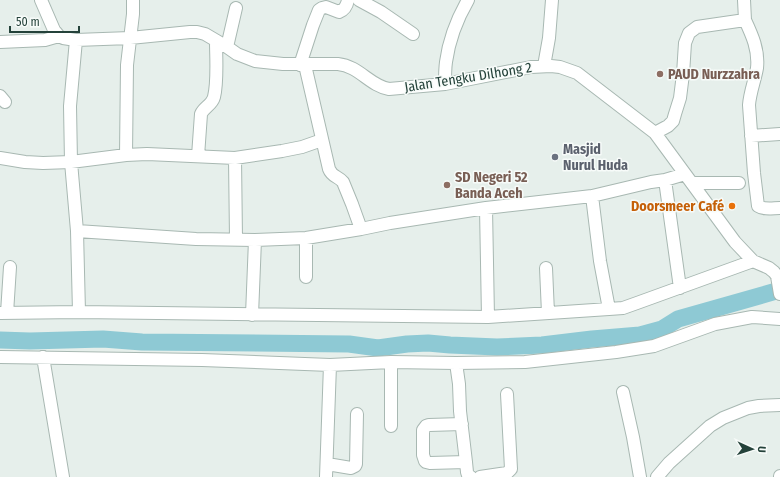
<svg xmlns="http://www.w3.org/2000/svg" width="780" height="477" font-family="'Fira Sans Condensed',sans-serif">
<rect width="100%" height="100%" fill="#e6efeb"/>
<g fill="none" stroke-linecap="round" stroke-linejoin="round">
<path stroke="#8ec9d4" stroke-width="17" d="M 0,340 L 30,341 L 103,339 L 142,342 L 349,344 L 378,348 L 407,344 L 428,343 L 450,345 L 497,347 L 542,345 L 592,339 L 640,335 L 662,329 L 678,319 L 780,290"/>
<defs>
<path id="minor" d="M 41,0 L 54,30 L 59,36 L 63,38 L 76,40 L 130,38 L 190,32 L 197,32 L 205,34 L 227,47 L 237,54 L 255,61 L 283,64 L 338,64 C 359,66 370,86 389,89 L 445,84 L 531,67 L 551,66 L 560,67 L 577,73 L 655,133 L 735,242 L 753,261 L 769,268 L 774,272 L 777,276 L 780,294
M 359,0 L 381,12 L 413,34
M 745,20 C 752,35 759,50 757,68 C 755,80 750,92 749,105 L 754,173 L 758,206 C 764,210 773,208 780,208
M 76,40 L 70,106 L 71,162 L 77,231 L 79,312
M 0,42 L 45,40 L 59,36
M 227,47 L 236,8
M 300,65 L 313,25 L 319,10 L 322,8 L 326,7 L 339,12 C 345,10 347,5 348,0
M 305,65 L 329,169 C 332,177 338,176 343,182 L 352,204 L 361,229
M 544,66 L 549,38 L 552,0
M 445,84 C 445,76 445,69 446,62 C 449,40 457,19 468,0
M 0,96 L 5,102
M 655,133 L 668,126 L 673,121 L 675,114 L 680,98 L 683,74 L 685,43 L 689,33 L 697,27 L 745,20 L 744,0
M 751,136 L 780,134
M 126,155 L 127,65 L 133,14 L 133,0
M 198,156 L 201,114 C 204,107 212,105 214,97 C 218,81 216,58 216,41
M 0,158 L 25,162 L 43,163 L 71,162 L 126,155 L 147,154 L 235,158 L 282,151 L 302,147 L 322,140
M 235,158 L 236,239
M 665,180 L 680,288
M 692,183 L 739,183
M 592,196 L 600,261 L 609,309
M 486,208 L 488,317
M 77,231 L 196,239 L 255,240 L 306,238 L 361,229 L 390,223 L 486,208 L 592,196 L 651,182 L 665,180 L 685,174
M 546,268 L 548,313
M 306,277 L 306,238
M 0,313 L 79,312 L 488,317 L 609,309 L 623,308 L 637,303 L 753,261
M 7,313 L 10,267
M 252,315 L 255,240
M 0,357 L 202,360 L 330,365 L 391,362 L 456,363 L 525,362 L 616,352 L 654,346 L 715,324 L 752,317 L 780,319
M 43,357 L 63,477
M 456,363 L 459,384 L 460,411 L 466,462 L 467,472 L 468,475 L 471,477
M 623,392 L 633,437 L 640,477
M 462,424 L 429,425 L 426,426 L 423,430 L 423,455 L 425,461 L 426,462 L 430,463 L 466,462
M 391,426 L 391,362
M 327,464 L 351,468 L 355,466 L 356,464 L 357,414
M 326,477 L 330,365
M 480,477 L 507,473 L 511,469 L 507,394
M 657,477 L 669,463 L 710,426 L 723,418 L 748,408 L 759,406 L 780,405
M 780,477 L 780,476"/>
</defs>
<use href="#minor" stroke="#a8b8b2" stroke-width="14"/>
<use href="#minor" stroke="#fff" stroke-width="12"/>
</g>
<g fill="#8d6e63" stroke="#f7fbf9" stroke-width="1.5">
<circle cx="660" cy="74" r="4"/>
<circle cx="447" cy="185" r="4"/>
</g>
<circle fill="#6b7280" stroke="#f7fbf9" stroke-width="1.5" cx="555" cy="157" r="4"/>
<circle fill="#e8710a" stroke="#f7fbf9" stroke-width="1.5" cx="732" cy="206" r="4"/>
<g text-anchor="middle" stroke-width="3" stroke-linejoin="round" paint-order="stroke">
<g font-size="14" font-weight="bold" fill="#785e54" stroke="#f7fbf9" text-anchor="start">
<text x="668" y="79">PAUD Nurzzahra</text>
<text x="455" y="182">SD Negeri 52<tspan x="455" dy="16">Banda Aceh</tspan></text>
</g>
<g font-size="14" fill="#24423a" stroke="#f7fbf9">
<text transform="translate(468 77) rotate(-9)" y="5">Jalan Tengku Dilhong 2</text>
</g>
<g font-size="14" font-weight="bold" fill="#5b616d" stroke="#f7fbf9" text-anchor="start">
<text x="563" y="154">Masjid<tspan x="563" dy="16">Nurul Huda</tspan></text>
</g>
<g font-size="14" font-weight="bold" fill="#c56008" stroke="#f7fbf9" text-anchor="end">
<text x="724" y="211">Doorsmeer Café</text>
</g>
</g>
<g transform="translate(752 449) rotate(93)" stroke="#f7fbf9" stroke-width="3" paint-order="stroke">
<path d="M0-3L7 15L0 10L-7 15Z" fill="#24423a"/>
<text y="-6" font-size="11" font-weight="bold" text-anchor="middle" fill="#24423a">U</text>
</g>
<path d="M10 26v6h69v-6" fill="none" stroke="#24423a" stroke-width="2"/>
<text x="16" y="26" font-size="12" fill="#24423a" stroke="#f7fbf9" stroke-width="3" paint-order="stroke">50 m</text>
</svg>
